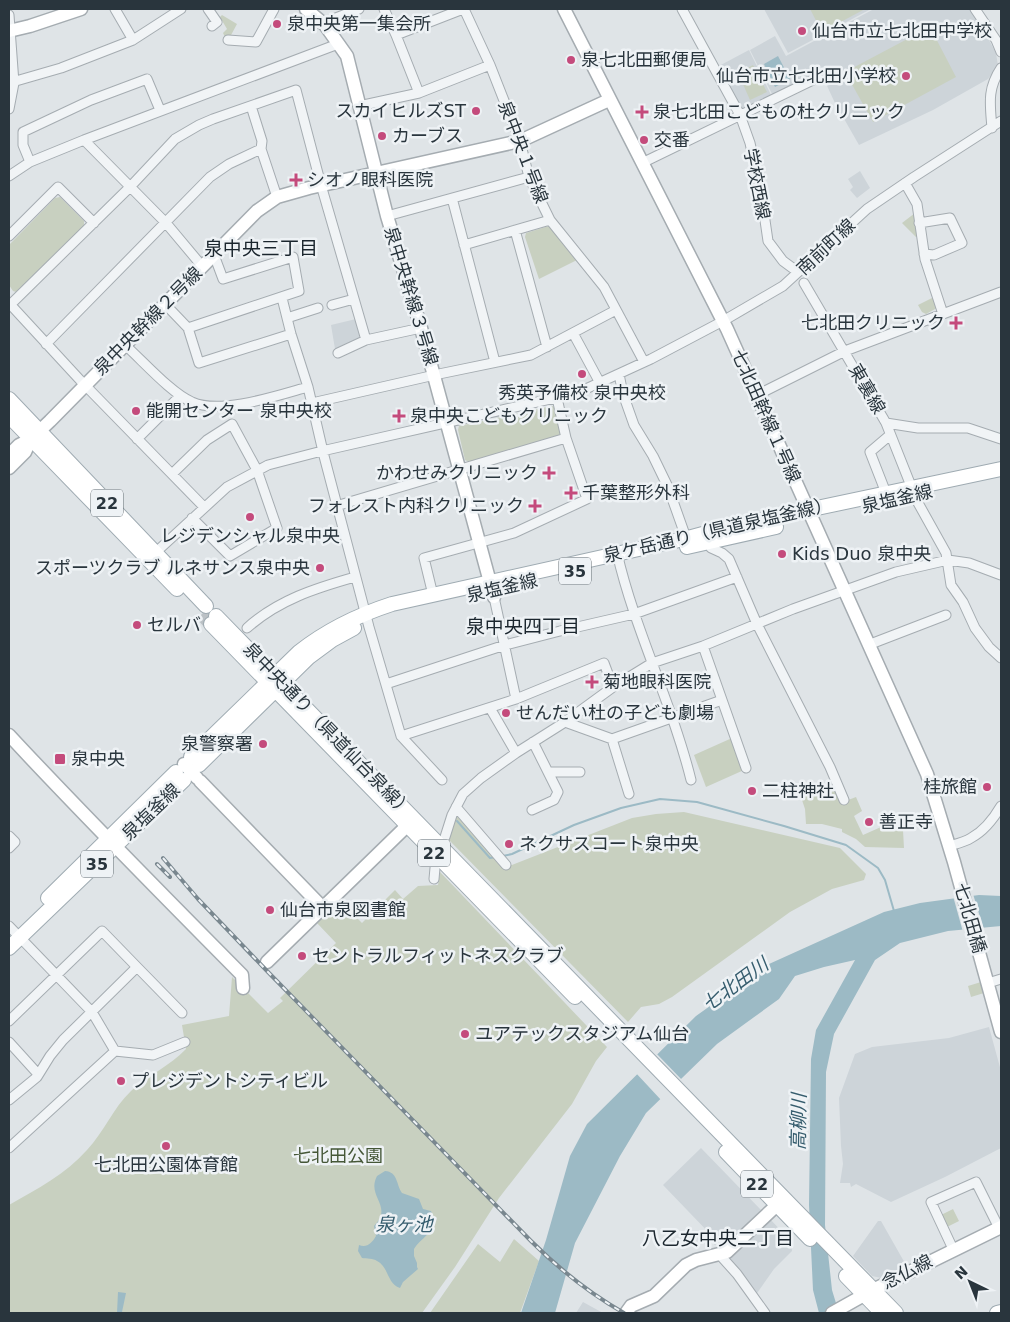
<svg xmlns="http://www.w3.org/2000/svg" width="1010" height="1322" font-family="'DejaVu Sans','Noto Sans JP',sans-serif">
<rect width="100%" height="100%" fill="#dfe4e7"/>
<path fill="#cdd4d9" d="M 764,9 L 871,9 L 788,53 Z
M 874,9 L 972,9 L 996,53 L 998,66 L 988,79 L 933,110 L 859,145 L 835,103 L 821,73 L 773,96 L 750,50 L 775,36 L 786,56 Z
M 749,50 L 772,97 L 741,111 L 717,67 Z
M 860,171 L 870,188 L 857,198 L 850,190 L 853,187 L 848,179 Z
M 356,319 L 360,339 L 335,349 L 331,325 Z
M 989,1027 L 1001,1071 L 1001,1148 L 945,1177 L 891,1202 L 856,1184 L 851,1187 L 850,1183 L 840,1183 L 843,1164 L 841,1146 L 839,1098 L 855,1054 L 872,1047 L 949,1038 Z
M 701,1148 L 761,1210 L 724,1246 L 719,1241 L 715,1245 L 710,1240 L 713,1237 L 663,1185 Z
M 768,1217 L 791,1241 L 792,1251 L 774,1269 L 755,1296 L 725,1257 Z
M 878,1221 L 881,1221 L 906,1265 L 881,1278 L 872,1276 L 853,1256 Z
M 583,1302 L 603,1313 L 576,1313 Z"/>
<path fill="#c8d0c0" d="M 810,9 L 865,9 L 822,32 Z
M 222,15 L 237,24 L 230,37 L 225,37 L 223,33 L 227,29 L 220,17 Z
M 930,27 L 956,77 L 873,122 L 845,72 Z
M 753,65 L 767,92 L 750,100 L 738,73 Z
M 60,197 L 84,221 L 84,226 L 16,292 L 13,291 L 9,285 L 9,245 L 55,198 Z
M 915,213 L 920,236 L 916,237 L 902,223 Z
M 552,225 L 579,259 L 539,279 L 525,237 L 526,233 Z
M 936,296 L 937,308 L 926,314 L 922,312 L 918,305 Z
M 552,406 L 556,408 L 562,432 L 559,436 L 471,463 L 465,460 L 458,430 L 459,426 Z
M 732,738 L 744,770 L 706,787 L 694,755 Z
M 832,783 L 843,802 L 856,797 L 862,811 L 854,816 L 863,835 L 899,819 L 903,830 L 904,848 L 865,847 L 856,839 L 842,832 L 842,829 L 822,824 L 806,824 L 805,809 L 801,797 Z
M 684,812 L 840,848 L 866,874 L 864,880 L 832,889 L 790,912 L 672,997 L 659,1004 L 641,1007 L 628,1022 L 449,840 L 455,816 L 460,818 L 504,868 L 632,818 L 656,814 Z
M 440,872 L 607,1047 L 596,1061 L 572,1104 L 499,1198 L 455,1267 L 422,1313 L 9,1313 L 9,1205 C 37,1189 66,1174 87,1150 C 104,1132 113,1108 131,1091 C 148,1075 170,1066 186,1049 L 182,1025 L 229,1016 L 232,977 L 268,1013 L 283,1001 L 280,998 L 336,943 L 317,923 L 341,902 L 362,923 L 395,890 L 403,899 L 418,886 L 438,885 Z
M 981,982 L 984,993 L 971,997 L 968,986 Z
M 953,1209 L 959,1221 L 947,1227 L 941,1215 Z
M 514,1239 L 539,1261 L 520,1313 L 430,1313 L 478,1244 L 500,1262 Z"/>
<path fill="#9cbac5" d="M 778,56 L 790,79 L 775,87 L 764,64 Z
M 979,895 L 1001,896 L 1001,926 L 948,931 L 900,943 L 875,960 L 834,1034 L 826,1072 L 825,1225 L 832,1290 L 839,1313 L 819,1313 L 813,1290 L 809,1205 L 811,1059 L 816,1030 L 855,960 L 824,967 L 795,976 L 779,999 L 717,1044 L 646,1113 L 620,1156 L 575,1243 L 555,1313 L 521,1313 L 546,1240 L 570,1156 L 587,1124 L 696,1016 L 769,964 L 884,912 L 920,903 Z
M 385,1171 C 398,1172 396,1184 402,1193 L 419,1199 L 423,1209 L 431,1211 C 441,1231 423,1235 414,1249 L 414,1256 L 417,1263 L 417,1267 L 418,1269 L 403,1282 L 400,1288 C 387,1284 389,1267 377,1261 C 373,1258 367,1259 362,1258 L 358,1251 L 359,1245 C 367,1248 372,1243 376,1236 L 374,1226 C 394,1206 366,1197 377,1176 Z
M 118,1292 L 126,1293 L 122,1312 L 120,1312 L 119,1313 L 117,1313 Z"/>
<path fill="#dfe4e7" d="M 973,894 L 984,930 L 963,932 L 953,896 Z
M 655,1052 L 683,1081 L 662,1101 L 635,1072 Z"/>
<g fill="none" stroke-linecap="round" stroke-linejoin="round">
<path stroke="#9cbac5" stroke-width="2" d="M 457,821 L 490,858 L 496,857
M 503,856 L 512,854 L 574,825 L 621,808 L 660,799 L 697,802 L 784,826 L 846,845 L 878,868 L 885,880 L 894,911"/>
<path stroke="#bbc1c5" stroke-width="14" stroke-dasharray="14 7" stroke-linecap="butt" d="M 202,614 L 211,624"/>
<defs>
<path id="street" d="M 115,9 L 133,40
M 208,9 L 217,22 L 212,26
M 464,9 L 490,65 L 520,141 L 529,177 L 550,220 L 604,287 L 644,362
M 682,9 L 740,115 L 750,143 L 761,193 L 768,241 L 783,261 L 798,272
M 975,9 L 996,40 L 1001,52
M 9,15 L 14,83 L 9,109
M 323,23 L 359,9
M 396,35 L 463,9
M 228,40 L 256,42 L 274,9
M 9,83 L 61,68 L 133,40 L 181,9
M 419,93 L 490,65
M 251,106 L 262,141 L 261,149
M 359,106 L 419,93 L 396,35 L 384,9
M 992,128 C 990,104 987,89 1001,68
M 84,140 L 166,223 L 202,266
M 30,162 L 23,145 L 23,132 L 91,100 L 147,79 L 160,110
M 642,163 L 817,78
M 9,176 L 30,162 L 84,140 L 338,44
M 905,183 L 917,204 L 925,259 L 943,314
M 452,198 L 495,362
M 387,216 L 529,177
M 919,223 L 950,218 L 962,243 L 934,255 L 924,254
M 515,230 L 547,347
M 9,236 L 58,187 L 94,223
M 464,245 L 550,220
M 804,283 L 886,423 L 917,501 L 946,553 L 951,585 L 963,602 L 975,628 L 989,647 L 1001,658
M 282,298 L 291,334 L 308,387 L 324,456 L 369,627 L 401,736 L 442,780
M 9,303 L 80,380 L 204,507
M 165,304 L 188,328 L 299,291 L 293,257 L 223,279 L 214,255
M 10,305 L 130,187 L 175,139 L 199,125 L 213,119 L 296,90 L 321,185 L 366,340
M 332,305 L 354,299
M 287,318 L 318,308
M 188,328 L 199,363 L 291,334
M 573,333 L 600,383
M 46,344 L 210,177 L 229,164 L 261,149 L 277,197
M 125,345 C 142,360 172,394 192,402 C 221,415 279,395 308,387
M 338,353 L 366,340 L 421,328
M 619,374 L 623,394 L 634,425 L 653,456 L 668,487 L 684,532 L 690,541
M 757,395 L 845,351 L 1001,292
M 312,403 L 439,374 L 531,355 L 616,310
M 886,423 L 918,428 L 968,428 L 1001,439
M 137,439 L 180,396
M 172,474 L 207,440 L 232,424 L 257,470 L 277,528 L 230,556 L 192,518
M 886,493 L 870,452 L 890,435
M 336,506 L 566,438
M 709,542 L 711,548 L 722,553 L 729,559 L 757,624 L 830,767 L 844,800
M 155,553 L 227,487 L 268,465 L 322,451 L 577,393 L 651,359 L 723,321 L 783,286 L 867,209 L 914,177 L 1001,121
M 617,553 C 635,631 672,703 691,780
M 433,595 L 424,558 L 514,533 L 587,499 L 566,438 L 557,398
M 247,628 C 278,600 316,588 355,577
M 868,645 L 946,615
M 703,646 L 746,768
M 386,684 L 505,645 L 560,631 L 634,614 L 737,577
M 516,699 L 604,663 L 613,687
M 490,708 L 516,753
M 565,722 L 612,739 L 629,794
M 401,736 L 516,699 L 494,597
M 612,739 L 722,700
M 548,772 L 580,772
M 456,807 L 506,865
M 532,810 L 554,800 L 558,792 L 533,742
M 9,836 L 15,842 L 9,848
M 445,837 L 452,815 L 463,794 L 481,778 L 516,753 L 565,722 L 613,687 L 652,663 L 703,646 L 793,609 L 896,572 L 948,560 L 969,563 L 1001,575
M 949,846 C 956,844 965,842 971,838 C 984,831 994,818 1001,806
M 434,879 L 435,868
M 9,926 L 92,1012 L 115,1051 L 153,1055 L 185,1042
M 137,967 L 182,1013
M 988,983 L 1001,979
M 9,1021 L 102,931 L 137,967 L 63,1040 L 50,1056 L 37,1077 L 9,1100
M 9,1042 L 38,1074
M 9,1148 L 115,1051
M 953,1249 L 931,1202 L 976,1182 L 999,1228
M 719,1254 L 737,1274 L 765,1313"/>
<path id="secondary" d="M 306,9 L 325,25 L 347,56 L 387,216 L 421,328 L 494,597
M 564,9 L 727,329 L 927,774 L 954,862 L 1001,1032
M 9,31 L 30,26 L 81,9
M 9,455 L 19,445 L 31,439 L 50,421 L 257,211 L 277,197 L 309,188 L 520,141 L 609,100
M 9,468 L 25,452 L 31,439
M 9,735 C 85,817 164,896 242,975 L 243,988
M 184,764 L 197,778
M 200,781 L 323,908
M 267,962 L 414,819
M 626,1313 L 631,1306 L 654,1296 L 686,1265 L 696,1260 L 727,1252 L 777,1205
M 832,1313 L 873,1290 L 1001,1227"/>
<path id="primary" d="M 9,399 L 206,606
M 9,416 L 177,589
M 687,547 L 776,527
M 216,616 L 896,1313
M 211,624 L 575,997
M 191,757 L 299,652 C 327,630 358,615 392,604 L 688,538 L 732,526 L 1001,469
M 199,765 L 309,657 L 332,640 L 354,628
M 48,898 L 176,772
M 9,948 L 184,780
M 726,1152 L 810,1239
M 846,1276 L 882,1313
M 997,1313 L 1001,1312"/>
</defs>
<use href="#street" stroke="#a5acb1" stroke-width="11"/>
<use href="#secondary" stroke="#a5acb1" stroke-width="15"/>
<use href="#primary" stroke="#9fabb2" stroke-width="16"/>
<use href="#street" stroke="#f1f4f6" stroke-width="9"/>
<use href="#secondary" stroke="#fff" stroke-width="12"/>
<use href="#primary" stroke="#fff" stroke-width="14"/>
<defs>
<path id="rail" d="M 163,858 L 198,899 L 268,972 L 531,1241 C 559,1269 589,1293 624,1313
M 157,864 L 170,877"/>
</defs>
<use href="#rail" stroke="#79878f" stroke-width="4"/>
<use href="#rail" stroke="#eef2f5" stroke-width="2" stroke-dasharray="5.5" stroke-linecap="butt"/>
</g>
<g fill="#c44b7c" stroke="#eef2f5" stroke-width="2">
<circle cx="277" cy="24" r="5"/>
<circle cx="802" cy="31" r="5"/>
<circle cx="571" cy="60" r="5"/>
<circle cx="906" cy="76" r="5"/>
<circle cx="476" cy="111" r="5"/>
<path d="M639.5 104.5h5v5h5v5h-5v5h-5v-5h-5v-5h5z"/>
<circle cx="382" cy="136" r="5"/>
<circle cx="644" cy="140" r="5"/>
<path d="M293.5 172.5h5v5h5v5h-5v5h-5v-5h-5v-5h5z"/>
<path d="M953.5 315.5h5v5h5v5h-5v5h-5v-5h-5v-5h5z"/>
<circle cx="582" cy="374" r="5"/>
<circle cx="136" cy="411" r="5"/>
<path d="M396.5 408.5h5v5h5v5h-5v5h-5v-5h-5v-5h5z"/>
<path d="M546.5 465.5h5v5h5v5h-5v5h-5v-5h-5v-5h5z"/>
<path d="M568.5 485.5h5v5h5v5h-5v5h-5v-5h-5v-5h5z"/>
<path d="M532.5 498.5h5v5h5v5h-5v5h-5v-5h-5v-5h5z"/>
<circle cx="250" cy="517" r="5"/>
<circle cx="782" cy="554" r="5"/>
<circle cx="320" cy="568" r="5"/>
<circle cx="137" cy="625" r="5"/>
<path d="M589.5 674.5h5v5h5v5h-5v5h-5v-5h-5v-5h5z"/>
<circle cx="506" cy="713" r="5"/>
<circle cx="263" cy="744" r="5"/>
<rect x="54" y="753" width="12" height="12" rx="2.5"/>
<circle cx="987" cy="787" r="5"/>
<circle cx="752" cy="791" r="5"/>
<circle cx="869" cy="822" r="5"/>
<circle cx="509" cy="844" r="5"/>
<circle cx="270" cy="910" r="5"/>
<circle cx="302" cy="956" r="5"/>
<circle cx="465" cy="1034" r="5"/>
<circle cx="121" cy="1081" r="5"/>
<circle cx="166" cy="1146" r="5"/>
</g>
<g text-anchor="middle" stroke-width="5" stroke-linejoin="round" paint-order="stroke">
<g fill="#eef2f5" stroke="#646e74" stroke-width="1">
<rect x="91" y="489.5" width="32" height="27" rx="4"/>
<rect x="559" y="557.5" width="32" height="27" rx="4"/>
<rect x="418" y="839.5" width="32" height="27" rx="4"/>
<rect x="81" y="850.5" width="32" height="27" rx="4"/>
<rect x="741" y="1170.5" width="32" height="27" rx="4"/>
</g>
<g font-size="16" font-weight="bold" fill="#29353d">
<text x="107" y="509">22</text>
<text x="575" y="577">35</text>
<text x="434" y="859">22</text>
<text x="97" y="870">35</text>
<text x="757" y="1190">22</text>
</g>
<g font-size="18" fill="#29353d" stroke="#eef2f5" text-anchor="start">
<text x="287" y="30">泉中央第一集会所</text>
<text x="812" y="37">仙台市立七北田中学校</text>
<text x="581" y="66">泉七北田郵便局</text>
<text x="896" y="82" text-anchor="end">仙台市立七北田小学校</text>
<text x="466" y="117" text-anchor="end">スカイヒルズST</text>
<text x="653" y="118">泉七北田こどもの杜クリニック</text>
<text x="392" y="142">カーブス</text>
<text x="654" y="146">交番</text>
<text x="307" y="186">シオノ眼科医院</text>
<text x="945" y="329" text-anchor="end">七北田クリニック</text>
<text x="582" y="399" text-anchor="middle">秀英予備校 泉中央校</text>
<text x="146" y="417">能開センター 泉中央校</text>
<text x="410" y="422">泉中央こどもクリニック</text>
<text x="538" y="479" text-anchor="end">かわせみクリニック</text>
<text x="582" y="499">千葉整形外科</text>
<text x="524" y="512" text-anchor="end">フォレスト内科クリニック</text>
<text x="250" y="542" text-anchor="middle">レジデンシャル泉中央</text>
<text x="792" y="560">Kids Duo 泉中央</text>
<text x="310" y="574" text-anchor="end">スポーツクラブ ルネサンス泉中央</text>
<text x="147" y="631">セルバ</text>
<text x="603" y="688">菊地眼科医院</text>
<text x="516" y="719">せんだい杜の子ども劇場</text>
<text x="253" y="750" text-anchor="end">泉警察署</text>
<text x="71" y="765">泉中央</text>
<text x="977" y="793" text-anchor="end">桂旅館</text>
<text x="762" y="797">二柱神社</text>
<text x="879" y="828">善正寺</text>
<text x="519" y="850">ネクサスコート泉中央</text>
<text x="280" y="916">仙台市泉図書館</text>
<text x="312" y="962">セントラルフィットネスクラブ</text>
<text x="475" y="1040">ユアテックスタジアム仙台</text>
<text x="131" y="1087">プレジデントシティビル</text>
<text x="166" y="1171" text-anchor="middle">七北田公園体育館</text>
</g>
<g font-size="18" fill="#29353d" stroke="#eef2f5">
<text transform="translate(523 152) rotate(69)" y="6">泉中央１号線</text>
<text transform="translate(757 184) rotate(79)" y="6">学校西線</text>
<text transform="translate(826 247) rotate(-43)" y="6">南前町線</text>
<text transform="translate(411 296) rotate(73)" y="6">泉中央幹線３号線</text>
<text transform="translate(148 321) rotate(-45)" y="6">泉中央幹線２号線</text>
<text transform="translate(867 389) rotate(60)" y="6">東裏線</text>
<text transform="translate(766 416) rotate(66)" y="6">七北田幹線１号線</text>
<text transform="translate(897 499) rotate(-13)" y="6">泉塩釜線</text>
<text transform="translate(718 530) rotate(-13)" y="6">泉ケ岳通り（県道泉塩釜線）</text>
<text transform="translate(502 588) rotate(-13)" y="6">泉塩釜線</text>
<text transform="translate(328 730) rotate(46)" y="6">泉中央通り（県道仙台泉線）</text>
<text transform="translate(151 812) rotate(-44)" y="6">泉塩釜線</text>
<text transform="translate(970 918) rotate(74)" y="6">七北田橋</text>
<text transform="translate(907 1272) rotate(-27)" y="6">念仏線</text>
</g>
<g font-size="18" fill="#455737" stroke="#eef2f5">
<text x="338" y="1162">七北田公園</text>
</g>
<g font-size="19" fill="#1b262e" stroke="#eef2f5">
<text x="261" y="255">泉中央三丁目</text>
<text x="523" y="633">泉中央四丁目</text>
<text x="718" y="1245">八乙女中央二丁目</text>
</g>
<g font-size="19" font-style="italic" fill="#365d6e" stroke="#eef2f5">
<text transform="translate(735 984) rotate(-36)" y="7">七北田川</text>
<text transform="translate(798 1122) rotate(-89)" y="7">高柳川</text>
<text x="404" y="1231">泉ヶ池</text>
</g>
</g>
<rect width="1010" height="1322" fill="none" stroke="#29353d" stroke-width="20"/>
<g transform="translate(970 1282) rotate(317)" stroke="#eef2f5" stroke-width="4" paint-order="stroke">
<path d="M0-4L9 19L0 12L-9 19Z" fill="#29353d"/>
<text y="-8" font-size="14" font-weight="bold" text-anchor="middle" fill="#29353d">N</text>
</g>
</svg>
